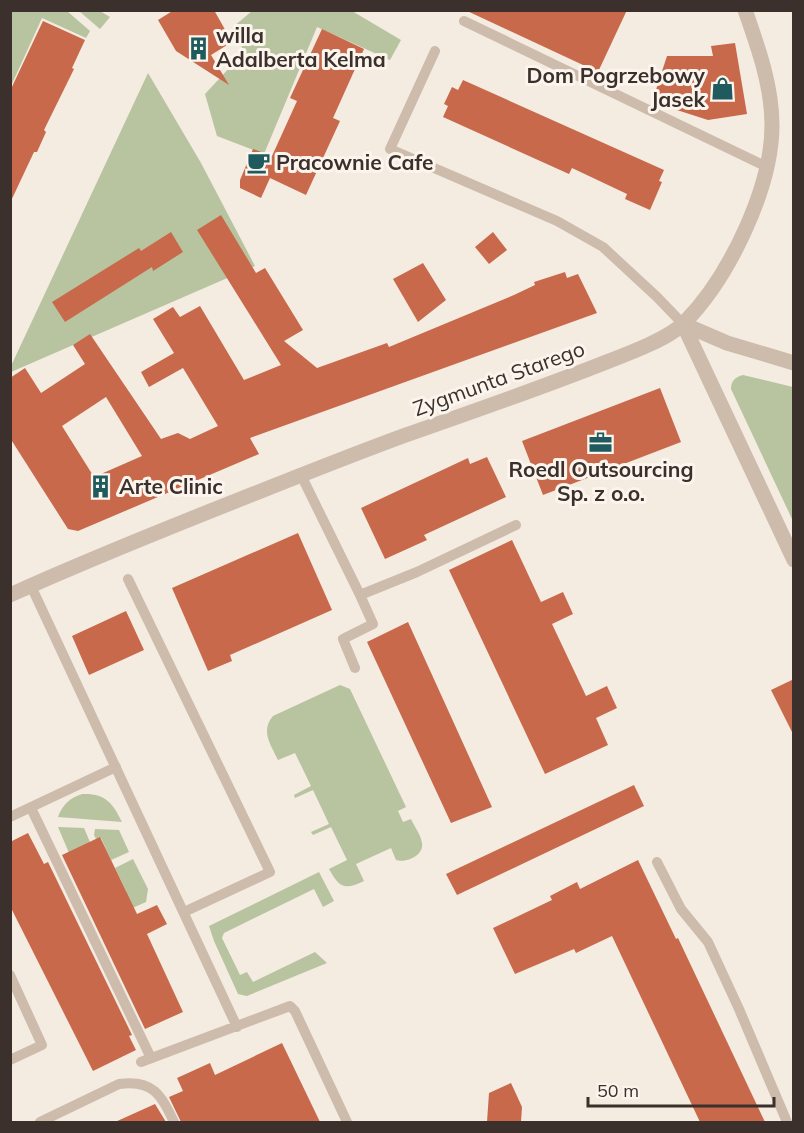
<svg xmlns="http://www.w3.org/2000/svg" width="804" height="1133" font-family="Mulish,sans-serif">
<rect width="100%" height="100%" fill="#f4ebe1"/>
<path fill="#b8c4a0" d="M 11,10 L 67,11 L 90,31 L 86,38 L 42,18 L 11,86 Z
M 79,11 L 100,11 L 110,17 L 100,29 Z
M 252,11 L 352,11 L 401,40 L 390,60 L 317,27 L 264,154 L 217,136 L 205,94 L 244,52 L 233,27 Z
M 148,73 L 201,163 L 255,266 L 11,372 L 11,366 Z
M 743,375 L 793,387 L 792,519 L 731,389 C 731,381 735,377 743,375 Z
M 340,685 L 350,689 L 406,807 L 398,811 L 403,822 L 411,819 C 414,826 421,835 422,843 C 424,856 406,863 396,860 L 391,848 L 356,864 L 364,881 C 344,891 339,887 329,869 L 347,860 L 331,827 L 313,835 L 311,832 L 329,824 L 313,790 L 295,798 L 294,795 L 311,786 L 295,753 L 278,760 C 271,745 260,731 273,716 Z
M 82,794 C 105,793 113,803 122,822 L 58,817 C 62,805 70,798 82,794 Z
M 58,827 L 84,828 L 90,842 L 78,874 Z
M 95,829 L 119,830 L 129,852 L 111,860 L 101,838 L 96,839 L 94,835 Z
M 133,859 L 148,889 L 146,902 L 101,922 L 126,891 L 115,868 Z
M 319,872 L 334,901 L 323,907 L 314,889 L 224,933 L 222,938 L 240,975 L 247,972 L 253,982 L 315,952 L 327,963 L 247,996 L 238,994 L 214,941 L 209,926 Z"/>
<path fill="#c8694b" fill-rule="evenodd" d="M 174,10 L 214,10 L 232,42 L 211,55 L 229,85 L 176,51 L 158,20 Z
M 465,10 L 627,10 L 598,72 Z
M 43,21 L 85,40 L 72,68 L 74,69 L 44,130 L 46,132 L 37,152 L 34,152 L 10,203 L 10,91 Z
M 322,29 L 364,49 L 333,118 L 340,121 L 306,195 L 270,178 L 261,198 L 240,188 L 240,180 L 253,149 L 272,156 L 297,101 L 290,98 Z
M 735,43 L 747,114 L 708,120 L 652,102 L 667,56 L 713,56 L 711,46 Z
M 463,80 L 664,170 L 659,181 L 662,182 L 650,210 L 625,199 L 627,194 L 572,168 L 569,174 L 443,117 L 448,106 L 444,104 L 452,87 L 458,90 Z
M 221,215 L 256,273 L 265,268 L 303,330 L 284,341 L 317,368 L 387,343 L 389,347 L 514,295 L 535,285 L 534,282 L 565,272 L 567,278 L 578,274 L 597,313 L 250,438 L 259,454 L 78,531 L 68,529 L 10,438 L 10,378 L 25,368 L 41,393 L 85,364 L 73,345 L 90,334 L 161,439 L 178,433 L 190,439 L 218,426 L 183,368 L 149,387 L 141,372 L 174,353 L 153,319 L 173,307 L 180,317 L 200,306 L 244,380 L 281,365 L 197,230 ZM 106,397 L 142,456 L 94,477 L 62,426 Z
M 171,232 L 183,252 L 153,271 L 152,267 L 65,322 L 52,302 L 139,248 L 141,251 Z
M 493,232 L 507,250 L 489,264 L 475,247 Z
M 423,263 L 446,300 L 418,322 L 393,279 Z
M 660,388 L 681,442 L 543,495 L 522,441 Z
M 487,457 L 506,497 L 424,535 L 427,540 L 385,559 L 361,508 L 468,458 L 470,464 Z
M 298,533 L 332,610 L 230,655 L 232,661 L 208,671 L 172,588 Z
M 512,540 L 541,602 L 563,592 L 573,614 L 552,624 L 586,696 L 607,686 L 617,708 L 596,718 L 608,745 L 545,774 L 449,570 Z
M 126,611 L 144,650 L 89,675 L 72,636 Z
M 408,622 L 492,807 L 451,823 L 367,642 Z
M 794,679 L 794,736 L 771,690 Z
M 634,785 L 644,806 L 457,895 L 446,874 Z
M 28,833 L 44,864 L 48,862 L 132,1035 L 129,1036 L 136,1050 L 93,1071 L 10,906 L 10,842 Z
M 100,837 L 137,914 L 157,905 L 167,924 L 147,934 L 183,1012 L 145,1029 L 62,855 Z
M 638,860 L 676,939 L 678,938 L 765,1122 L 700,1122 L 612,936 L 576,953 L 574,949 L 515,974 L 502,947 L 493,928 L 552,900 L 550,896 L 577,882 L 580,889 Z
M 282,1043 L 320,1122 L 181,1122 L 169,1097 L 183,1091 L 177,1078 L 210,1063 L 215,1075 Z
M 511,1083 L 522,1107 L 521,1122 L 487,1122 L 489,1093 Z
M 155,1104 L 166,1122 L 115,1122 Z"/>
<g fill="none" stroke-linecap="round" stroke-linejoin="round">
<path stroke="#cdbbac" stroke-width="10" d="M 464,21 L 767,167
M 435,51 L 390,149 L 557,221 L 603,247 L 657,297 L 683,324
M 301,475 L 360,595 L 417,572 L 516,525
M 128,579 L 270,872 L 184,912
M 31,586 L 237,1027
M 355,668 L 343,639 L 373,624 L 360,595
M 31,808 L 151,1058
M 10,817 L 116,767
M 657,862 L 681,909 L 708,942 L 739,1009 L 787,1122
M 10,975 L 42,1045 L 10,1060
M 141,1062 L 290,1006 L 295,1011 L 347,1122
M 40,1122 L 119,1084 C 153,1079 161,1095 174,1122"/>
<path stroke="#cdbbac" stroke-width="15" d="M 683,324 L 794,560
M 683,324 L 727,343 L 794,363
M 10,595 C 74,566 138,540 203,514 C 269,488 335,461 403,436 C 472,412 541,388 609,361 C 630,353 670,338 685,322 C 729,277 772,188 772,125 C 772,86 758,47 745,10"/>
</g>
<defs>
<symbol id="building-bare" viewBox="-9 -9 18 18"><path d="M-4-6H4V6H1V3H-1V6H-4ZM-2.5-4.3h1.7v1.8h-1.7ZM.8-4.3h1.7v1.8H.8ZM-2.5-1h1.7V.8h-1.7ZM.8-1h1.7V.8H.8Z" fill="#1f5a5e" stroke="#fbf5ee" stroke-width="2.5" paint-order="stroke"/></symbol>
<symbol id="shop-bare" viewBox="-9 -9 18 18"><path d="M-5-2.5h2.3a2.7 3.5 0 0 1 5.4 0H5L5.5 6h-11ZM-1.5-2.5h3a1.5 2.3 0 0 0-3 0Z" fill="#1f5a5e" stroke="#fbf5ee" stroke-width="2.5" paint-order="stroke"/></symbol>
<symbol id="cafe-bare" viewBox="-9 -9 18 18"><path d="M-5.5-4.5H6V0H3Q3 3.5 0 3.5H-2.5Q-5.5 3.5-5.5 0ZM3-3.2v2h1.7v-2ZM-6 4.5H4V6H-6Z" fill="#1f5a5e" stroke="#fbf5ee" stroke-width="2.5" paint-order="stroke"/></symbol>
<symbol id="office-bare" viewBox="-9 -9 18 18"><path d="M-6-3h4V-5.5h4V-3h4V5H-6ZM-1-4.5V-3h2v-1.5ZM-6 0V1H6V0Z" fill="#1f5a5e" stroke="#fbf5ee" stroke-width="2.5" paint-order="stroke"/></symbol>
</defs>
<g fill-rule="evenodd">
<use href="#building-bare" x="182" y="32" width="33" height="33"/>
<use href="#shop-bare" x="706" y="72" width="33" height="33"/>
<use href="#cafe-bare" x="242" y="146" width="33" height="33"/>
<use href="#office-bare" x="584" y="426" width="33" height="33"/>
<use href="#building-bare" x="84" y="470" width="33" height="33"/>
</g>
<g text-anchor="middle" stroke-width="6" stroke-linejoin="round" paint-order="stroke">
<g font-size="21" font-weight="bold" fill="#3b302b" stroke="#fbf5ee" text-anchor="start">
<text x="216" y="43">willa<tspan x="216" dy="24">Adalberta Kelma</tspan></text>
<text x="705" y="83" text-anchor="end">Dom Pogrzebowy<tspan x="705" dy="24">Jasek</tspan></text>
<text x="276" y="170">Pracownie Cafe</text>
<text x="601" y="477" text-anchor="middle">Roedl Outsourcing<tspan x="601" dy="24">Sp. z o.o.</tspan></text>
<text x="119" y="494">Arte Clinic</text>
</g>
<g font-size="21" fill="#3b302b" stroke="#fbf5ee">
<text transform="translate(499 379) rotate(-20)" y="7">Zygmunta Starego</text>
</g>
</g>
<rect width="804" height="1133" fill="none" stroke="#3b302b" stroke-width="24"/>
<path d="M588 1097v9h186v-9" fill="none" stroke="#3b302b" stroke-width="3"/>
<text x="597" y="1097" font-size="18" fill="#3b302b" stroke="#fbf5ee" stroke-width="4.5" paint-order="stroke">50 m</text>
</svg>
